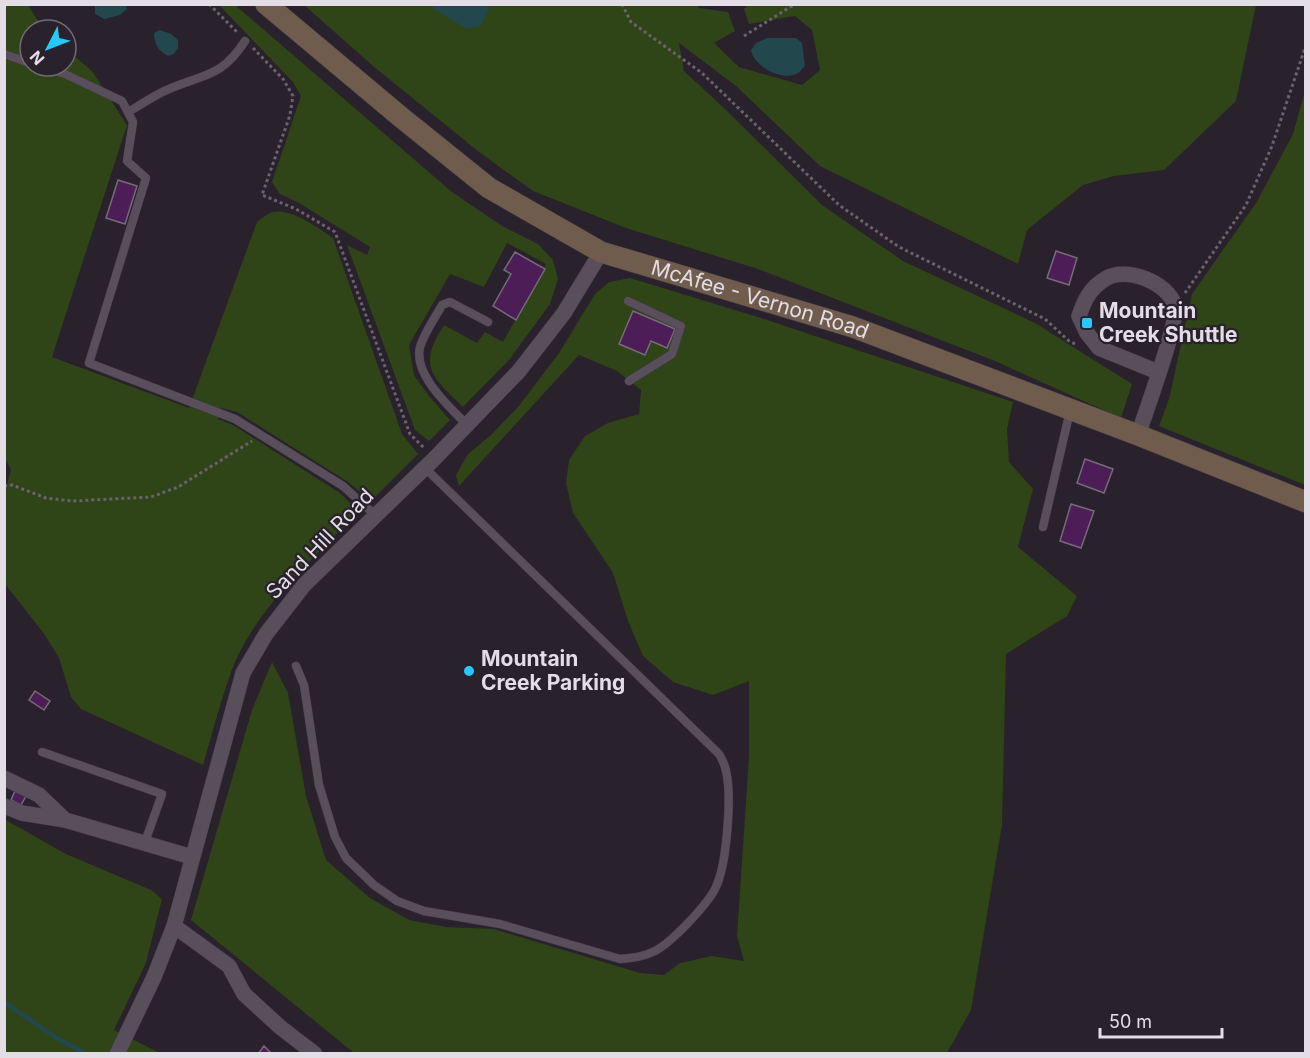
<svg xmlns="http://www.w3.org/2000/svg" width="1310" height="1058" font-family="Inter,sans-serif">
<rect width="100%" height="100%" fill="#29212c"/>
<path fill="#2f4417" d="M 5,5 L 28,5 L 44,30 L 30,30 L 30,66 L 66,66 L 66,49 L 92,71 L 127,125 L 52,357 L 189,408 L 257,222 C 261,219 268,213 273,212 C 291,208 319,228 333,238 L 402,434 L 418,454 L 371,501 L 348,482 L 237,412 L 221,408 L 218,419 L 233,425 L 340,493 L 359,512 C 313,558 254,610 231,672 C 220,703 212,734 203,765 L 81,709 L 71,697 L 59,658 L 45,635 L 5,584 L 5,492 L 11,470 L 5,458 Z
M 219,5 L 235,5 L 452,192 L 502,226 L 538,244 L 553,260 L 558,279 L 550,304 L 509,360 L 463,407 C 432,377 417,366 444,325 L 477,343 L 485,332 L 503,342 L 546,264 L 507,243 L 484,287 L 450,274 L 409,345 L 414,375 L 429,396 L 450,420 L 429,441 L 415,430 L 347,245 L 367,255 L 370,247 L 299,203 L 280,194 L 272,182 L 301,96 L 293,82 Z
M 304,5 L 697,5 L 699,8 L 728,12 L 735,31 L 714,43 L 739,67 L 802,85 L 820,70 L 812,30 L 795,16 L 749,24 L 744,9 L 748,5 L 1256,5 L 1236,101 L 1164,170 L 1114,176 L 1083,185 L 1027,230 L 1018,264 L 820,166 L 736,86 L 679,43 L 684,71 L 725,109 L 822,205 L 903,261 L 1035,323 L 1132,384 L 1121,418 L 995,361 L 758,269 L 626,228 L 533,191 L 479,152 L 373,66 Z
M 1305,91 L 1305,485 L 1159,426 L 1169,399 L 1192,294 L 1256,203 L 1293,134 Z
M 630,278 L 761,318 L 1013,402 L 1007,429 L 1009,462 L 1033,489 L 1018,547 L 1077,596 L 1067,616 L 1006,654 L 1002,825 L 971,1010 L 947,1053 L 354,1053 L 191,920 L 252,710 L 272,662 L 288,693 L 306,796 L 326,860 L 370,898 L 409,920 L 446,927 L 494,929 L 640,973 L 664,975 L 680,963 L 712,956 L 744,961 L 737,936 L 749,757 L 749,681 L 713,695 L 673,682 L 643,656 L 628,621 L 613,573 L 573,513 L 566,483 L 569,460 L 585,436 L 608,423 L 639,414 L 641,390 L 617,371 L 579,355 L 459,486 L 456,475 L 468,454 L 491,435 L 518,407 L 559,353 L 595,294 L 609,282 Z
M 4,819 L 66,854 L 151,890 L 162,899 L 146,963 L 114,1030 L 160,1053 L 5,1053 Z"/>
<path fill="#22484e" d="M 95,5 L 126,5 L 127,9 L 120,15 L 104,19 L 95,14 Z
M 433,5 L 489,5 L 487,14 L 480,26 L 467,29 L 434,9 Z
M 160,30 L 171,34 L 178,40 L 178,48 L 174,54 L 168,56 C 158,51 154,43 154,33 Z
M 767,38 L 796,38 L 802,43 L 805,66 C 802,68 801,71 798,73 C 783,82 754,67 751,50 L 756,43 Z"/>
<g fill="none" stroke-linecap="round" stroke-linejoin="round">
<path stroke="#22484e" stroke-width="4.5" d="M 4,1002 L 55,1037 L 86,1054"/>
</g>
<path fill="#4d1d58" stroke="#766b79" stroke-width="1.5" d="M 118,180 L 137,186 L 125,224 L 106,218 Z
M 1056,251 L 1077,258 L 1069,285 L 1047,278 Z
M 515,252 L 545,269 L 516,320 L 493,306 L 511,274 L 504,270 Z
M 633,311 L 675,329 L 667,348 L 651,341 L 645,355 L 619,344 Z
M 1085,459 L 1113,469 L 1104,493 L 1077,483 Z
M 1071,504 L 1094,511 L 1081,548 L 1060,541 Z
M 35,691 L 50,701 L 44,710 L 29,700 Z
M 15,791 L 26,796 L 21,805 L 11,800 Z
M 264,1046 L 272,1054 L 258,1054 Z"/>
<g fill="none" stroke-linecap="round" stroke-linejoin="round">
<defs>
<path id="service" d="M 4,54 L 30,63
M 40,66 L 65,74 L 122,101 L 133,122 L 127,161 L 146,178 L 89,363 L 235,419 L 343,486 L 375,515
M 128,112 C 141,105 154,95 169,89 C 204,74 222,77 245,41
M 628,301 L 681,326 L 672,354 L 629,381
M 467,425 C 450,407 413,375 420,347 C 424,333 435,318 442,305 L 450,302 L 488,322
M 1043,527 L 1070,411
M 296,666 L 304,685 L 319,785 L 335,837 L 346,858 L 374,885 L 397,901 L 424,911 L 500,924 L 620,959 C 632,958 643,957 655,951 C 672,942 706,906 715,889 C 727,866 732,795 726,771 C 725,765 722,759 719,754 L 425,468
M 42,752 L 162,794 L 145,842"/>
<path id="minor" d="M 1138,435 C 1145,414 1179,321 1175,306 C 1168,282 1126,266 1105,279 C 1090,288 1084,301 1079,316 L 1087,333 L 1099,348 L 1158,372
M 4,778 L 39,795 L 65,820
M 4,806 L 22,813 L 65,820 L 192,857
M 174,926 L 229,966 L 244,994 L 280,1027 L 315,1054
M 117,1054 L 154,977 L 174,926 L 243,673 L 266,634 L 304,585 L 435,458 L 519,371 L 564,313 L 601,252"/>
<g id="secondary">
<path id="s1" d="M 266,4 L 402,118 L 489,188 L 601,252 L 853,327 L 1138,435 L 1306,502"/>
</g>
</defs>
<use href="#service" stroke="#443d46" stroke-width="9"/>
<use href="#minor" stroke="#443d46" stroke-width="16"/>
<use href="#secondary" stroke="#443d46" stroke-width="22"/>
<path stroke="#6a626c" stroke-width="3" stroke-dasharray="3 3" stroke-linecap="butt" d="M 209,4 L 238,33
M 622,4 L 631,22 L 702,73 L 839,205 L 899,247 L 1045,319 L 1069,341 L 1077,345
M 744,36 L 795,4
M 253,48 L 283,79 L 293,96 L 290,115 L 262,195 L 296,209 L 335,232 L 410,434 L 425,449
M 1185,293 L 1246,205 L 1272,146 L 1306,45
M 4,486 L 12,485 L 46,498 L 72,501 L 151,497 L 178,487 L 252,441"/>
<use href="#service" stroke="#594f5c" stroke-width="8"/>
<use href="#minor" stroke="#594f5c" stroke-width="15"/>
<use href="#secondary" stroke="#6f5c4c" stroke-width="21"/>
</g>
<g fill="#25c9fe" stroke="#29212c" stroke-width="2">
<rect x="1081" y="317" width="12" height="12" rx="3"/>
<circle cx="469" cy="671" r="6"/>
</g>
<g text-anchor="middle" stroke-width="4.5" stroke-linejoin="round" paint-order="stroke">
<g font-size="21" fill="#e3dde5" stroke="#29212c">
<text dy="7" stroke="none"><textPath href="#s1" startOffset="584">McAfee - Vernon Road</textPath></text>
<text transform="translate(320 544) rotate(-46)" y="7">Sand Hill Road</text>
</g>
<g font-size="21" font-weight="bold" fill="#e3dde5" stroke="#29212c" text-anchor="start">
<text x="1099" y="318">Mountain<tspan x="1099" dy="24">Creek Shuttle</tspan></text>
<text x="481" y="666">Mountain<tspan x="481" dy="24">Creek Parking</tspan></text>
</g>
</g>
<rect width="1310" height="1058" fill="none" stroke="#e3dde5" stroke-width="12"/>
<g transform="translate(48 48) rotate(228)"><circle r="28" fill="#29212c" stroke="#736c76" stroke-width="1.5"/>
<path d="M0-4.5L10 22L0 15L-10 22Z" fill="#25c9fe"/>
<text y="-9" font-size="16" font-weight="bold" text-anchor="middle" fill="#e3dde5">N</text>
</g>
<path d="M1100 1028v9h122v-9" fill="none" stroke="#e3dde5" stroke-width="3"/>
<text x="1109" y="1028" font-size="18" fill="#e3dde5" stroke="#29212c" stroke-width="4.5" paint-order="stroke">50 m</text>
</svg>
